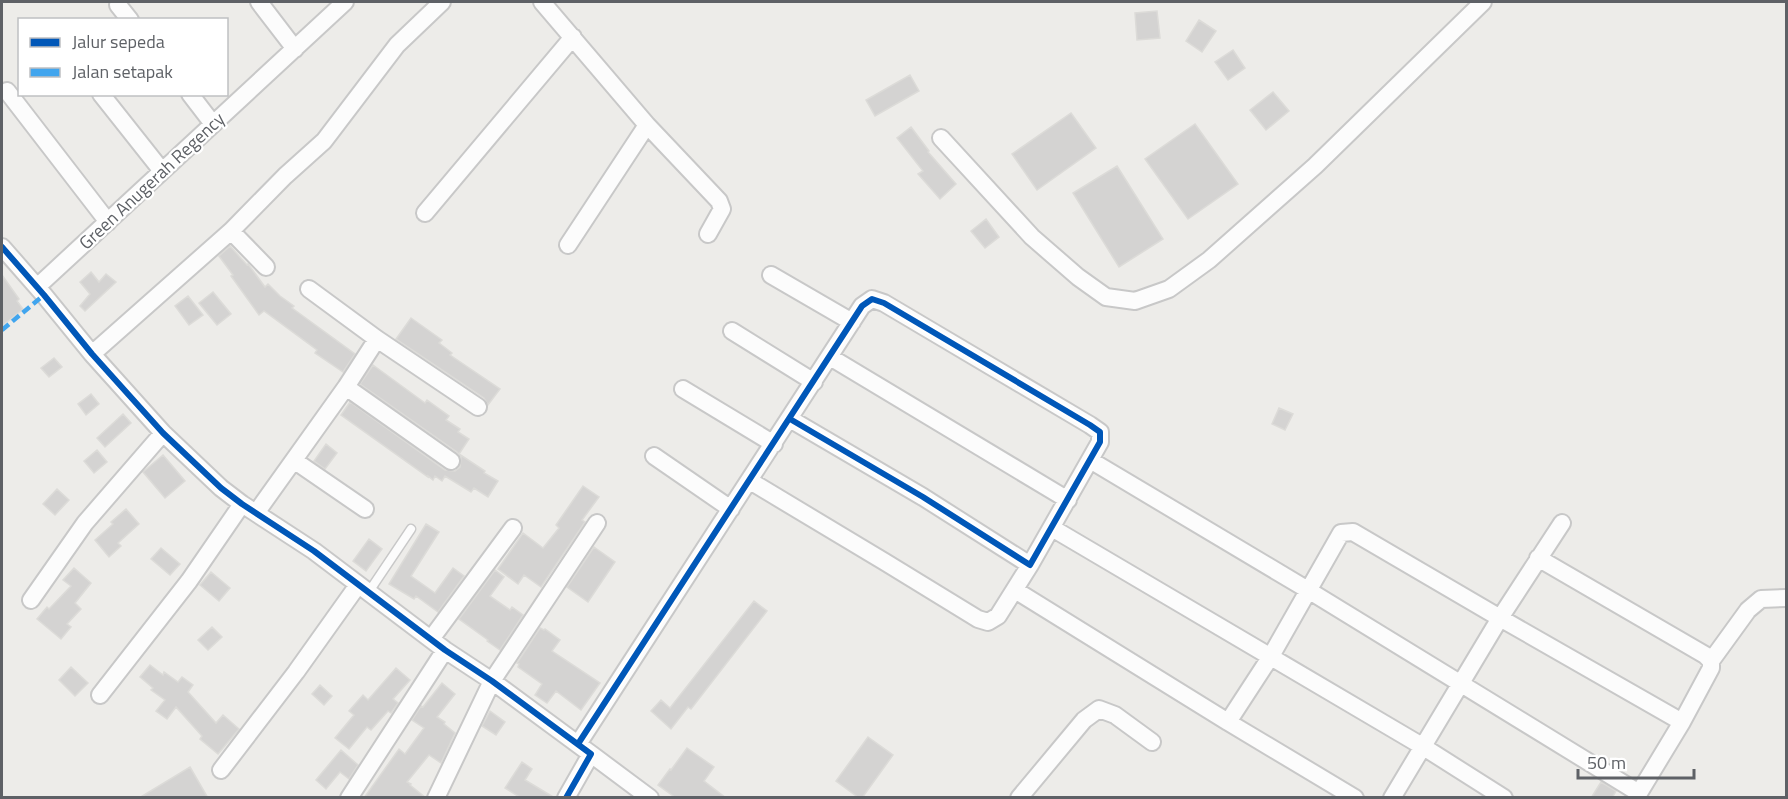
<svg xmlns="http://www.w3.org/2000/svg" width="1788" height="799" font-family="'Titillium Web',sans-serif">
<rect width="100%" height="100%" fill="#edece9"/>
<path fill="#d4d3d2" stroke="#dcdbd8" stroke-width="1.5" d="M 1157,11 L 1160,38 L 1137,40 L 1135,13 Z
M 1199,20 L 1216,31 L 1202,52 L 1186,41 Z
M 1233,50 L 1245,68 L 1228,80 L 1215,62 Z
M 910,75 L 919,91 L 875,116 L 866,100 Z
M 1273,92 L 1289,111 L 1266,130 L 1250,110 Z
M 1071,113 L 1096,148 L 1037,190 L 1012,154 Z
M 1195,124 L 1238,184 L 1188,219 L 1145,159 Z
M 911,127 L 929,151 L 928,152 L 956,184 L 940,199 L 918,174 L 923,171 L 897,138 Z
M 1117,166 L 1163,239 L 1119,267 L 1073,193 Z
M 986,219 L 999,237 L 985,248 L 971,231 Z
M 230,246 L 247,265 L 248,264 L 265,287 L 268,284 L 280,296 L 294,306 L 292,308 L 355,354 L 343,372 L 315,353 L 317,350 L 264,311 L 259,315 L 231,276 L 233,275 L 219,256 Z
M 91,272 L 99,282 L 106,274 L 116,282 L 85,311 L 80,306 L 90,294 L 80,282 Z
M 2,275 L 19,299 L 17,301 L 23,309 L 2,326 Z
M 213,292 L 231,314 L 217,325 L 199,303 Z
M 188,296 L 203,315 L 189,325 L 175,306 Z
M 411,318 L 442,340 L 439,343 L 452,353 L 450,355 L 500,389 L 488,405 L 484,398 L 396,339 Z
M 54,358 L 62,367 L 49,377 L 41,368 Z
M 373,365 L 425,403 L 427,400 L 449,416 L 446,420 L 460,429 L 458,432 L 469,439 L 459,454 L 485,471 L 484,473 L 498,481 L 488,497 L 474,488 L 471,492 L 445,476 L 442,481 L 435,476 L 433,480 L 428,476 L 428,477 L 341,415 L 350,402 L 445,470 L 455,471 L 460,467 L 461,457 L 457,452 L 360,384 Z
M 91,394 L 99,404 L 86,415 L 78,404 Z
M 1279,408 L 1293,414 L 1285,430 L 1272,424 Z
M 123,414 L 131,423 L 105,447 L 97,438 Z
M 326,444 L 337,453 L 325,469 L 314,461 Z
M 97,450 L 107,462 L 94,473 L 84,461 Z
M 163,455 L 185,481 L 165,498 L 143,472 Z
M 583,486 L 599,497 L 582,520 L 585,522 L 541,587 L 524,575 L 518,584 L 498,569 L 523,533 L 543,548 L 559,528 L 556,525 Z
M 57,489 L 69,500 L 55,515 L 43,504 Z
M 126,509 L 139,524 L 118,543 L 121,546 L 109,557 L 95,540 L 113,524 L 111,522 Z
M 426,524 L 439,532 L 411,576 L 435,593 L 453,568 L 464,576 L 438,612 L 416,596 L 414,599 L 389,584 Z
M 369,539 L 382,549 L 366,571 L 353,561 Z
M 594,547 L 615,562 L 588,602 L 567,587 Z
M 161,548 L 180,564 L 170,575 L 151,559 Z
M 74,568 L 91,583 L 75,603 L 81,609 L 67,624 L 71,627 L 61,639 L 37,619 L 47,607 L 49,609 L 71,586 L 63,580 Z
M 495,570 L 504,577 L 490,596 L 510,610 L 512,607 L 523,615 L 500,650 L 487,641 L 488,640 L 459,619 Z
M 211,572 L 230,588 L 219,601 L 200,585 Z
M 754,601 L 767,611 L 691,709 L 688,707 L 671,729 L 651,711 L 661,700 L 670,708 Z
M 212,627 L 222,637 L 208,650 L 198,640 Z
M 540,628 L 544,630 L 545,629 L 560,640 L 552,651 L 600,683 L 581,710 L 556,691 L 547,703 L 535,695 L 542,684 L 518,667 L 519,664 L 517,663 Z
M 150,665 L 163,675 L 164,672 L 178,682 L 182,677 L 193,685 L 188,692 L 216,723 L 223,715 L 239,729 L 218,754 L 200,739 L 202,736 L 176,707 L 167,719 L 156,711 L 165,700 L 151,690 L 153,688 L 140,677 Z
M 71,667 L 88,683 L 75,696 L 59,680 Z
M 396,668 L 410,680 L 393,699 L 398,703 L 391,713 L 388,711 L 371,730 L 367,727 L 349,749 L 335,738 L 354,715 L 349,711 L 363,695 L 368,700 Z
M 442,683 L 455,694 L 437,717 L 445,722 L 444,724 L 455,733 L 441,763 L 429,755 L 407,782 L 411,784 L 410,785 L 426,798 L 364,798 L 399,749 L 405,754 L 424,728 L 412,720 L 421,706 L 423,707 Z
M 320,685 L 332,696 L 324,705 L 312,694 Z
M 490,711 L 505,722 L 496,735 L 482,726 Z
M 868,737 L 893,755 L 862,798 L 859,798 L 836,781 Z
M 687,748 L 714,767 L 704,781 L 726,798 L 676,798 L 658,785 L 670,769 L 671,770 Z
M 341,750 L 358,765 L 349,779 L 340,772 L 326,789 L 316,780 Z
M 522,762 L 532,769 L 525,780 L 555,798 L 521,798 L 505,788 Z
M 190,767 L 208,798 L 139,798 Z
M 1601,782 L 1616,791 L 1612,798 L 1591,798 Z"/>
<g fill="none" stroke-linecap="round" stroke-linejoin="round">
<defs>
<path id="service" d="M 368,593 L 411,529"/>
<path id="minor" d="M 259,2 L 295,49
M 542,2 L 647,125 L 568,245
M 118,5 L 130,20
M 7,91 L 108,222
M 101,94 L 162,171
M 190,94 L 213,124
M 647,125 L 719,201 L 722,209 L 708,234
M 941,138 L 1032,237 L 1078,277 L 1106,297 L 1135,301 L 1169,289 L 1209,260 L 1315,166 L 1483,2
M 425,213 L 573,37
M 231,231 L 266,267
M 2,247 L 44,295 L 92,354 L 163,433 L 221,488 L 242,504 L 314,551 L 445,650 L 492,681 L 591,754 L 566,798
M 771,275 L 852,322
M 37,287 L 345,2
M 309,289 L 377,339 L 478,407
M 732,331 L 814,382
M 92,354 L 231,231 L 285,176 L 324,141 L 397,45 L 442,2
M 830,357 L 1068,500
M 346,387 L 451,461
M 683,389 L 774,444
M 654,456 L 731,509
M 1090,460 L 1308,590 L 1639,793
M 295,461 L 365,509
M 750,481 L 885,562 L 978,619 L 988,622 L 998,616 L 1030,565
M 256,513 L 346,387 L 377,339
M 1562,523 L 1500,618 L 1682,722
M 1052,528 L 1422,746 L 1504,798
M 1538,558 L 1705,655 L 1711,661 L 1711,668 L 1682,722 L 1636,798
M 1015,590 L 1228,722
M 31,600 L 85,523 L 163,433
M 431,639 L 513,528
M 1711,661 L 1748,610 L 1761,599 L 1786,598
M 100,695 L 189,581 L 242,504
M 578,744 L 862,306 L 872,299 L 884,303 L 1090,425 L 1100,432 L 1100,442 L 1030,565 L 923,497 L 790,419
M 591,754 L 650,798
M 221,770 L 296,672 L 358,585
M 349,798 L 445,650
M 436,798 L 492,681 L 597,523
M 1019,798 L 1084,720 L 1099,709 L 1115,715 L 1152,742
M 1355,798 L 1228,722 L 1271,656 L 1341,533 L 1353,532 L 1500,618 L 1392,798"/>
</defs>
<use href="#service" stroke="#c8c8c8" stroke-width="11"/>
<use href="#minor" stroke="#c8c8c8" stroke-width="20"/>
<use href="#service" stroke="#fcfcfc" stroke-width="8"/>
<use href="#minor" stroke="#fcfcfc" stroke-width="16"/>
<path stroke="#41a5ee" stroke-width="4.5" stroke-dasharray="9 4.5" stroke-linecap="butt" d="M 2,330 L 44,295"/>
<defs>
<path id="cycleway" d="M 2,247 L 44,295 L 92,354 L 163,433 L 221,488 L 242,504 L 314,551 L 445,650 L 492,681 L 591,754 L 566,798
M 578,744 L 862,306 L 872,299 L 884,303 L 1090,425 L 1100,432 L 1100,442 L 1030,565 L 923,497 L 790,419"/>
</defs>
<use href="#cycleway" stroke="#fff" stroke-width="10"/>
<use href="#cycleway" stroke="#0057b8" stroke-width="6"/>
</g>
<g text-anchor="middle" stroke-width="4.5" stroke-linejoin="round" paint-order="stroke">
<g font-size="18" fill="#5e6166" stroke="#fff">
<text transform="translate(152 181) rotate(-43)" y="6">Green Anugerah Regency</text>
</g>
</g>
<rect width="1788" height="799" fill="none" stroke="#5e6166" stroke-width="6"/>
<rect x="18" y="18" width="210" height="78" fill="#ffffff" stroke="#bfc0c2" stroke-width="1.5"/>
<rect x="30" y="38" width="30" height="9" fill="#0057b8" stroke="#bfc0c2" stroke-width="1.5"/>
<text x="72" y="48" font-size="18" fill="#5e6166">Jalur sepeda</text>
<rect x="30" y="68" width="30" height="9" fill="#41a5ee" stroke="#bfc0c2" stroke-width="1.5"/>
<text x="72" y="78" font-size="18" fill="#5e6166">Jalan setapak</text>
<path d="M1578 769v9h116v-9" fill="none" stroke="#5e6166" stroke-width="3"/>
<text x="1587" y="769" font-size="18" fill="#5e6166" stroke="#ffffff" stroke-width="4.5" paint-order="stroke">50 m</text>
</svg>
